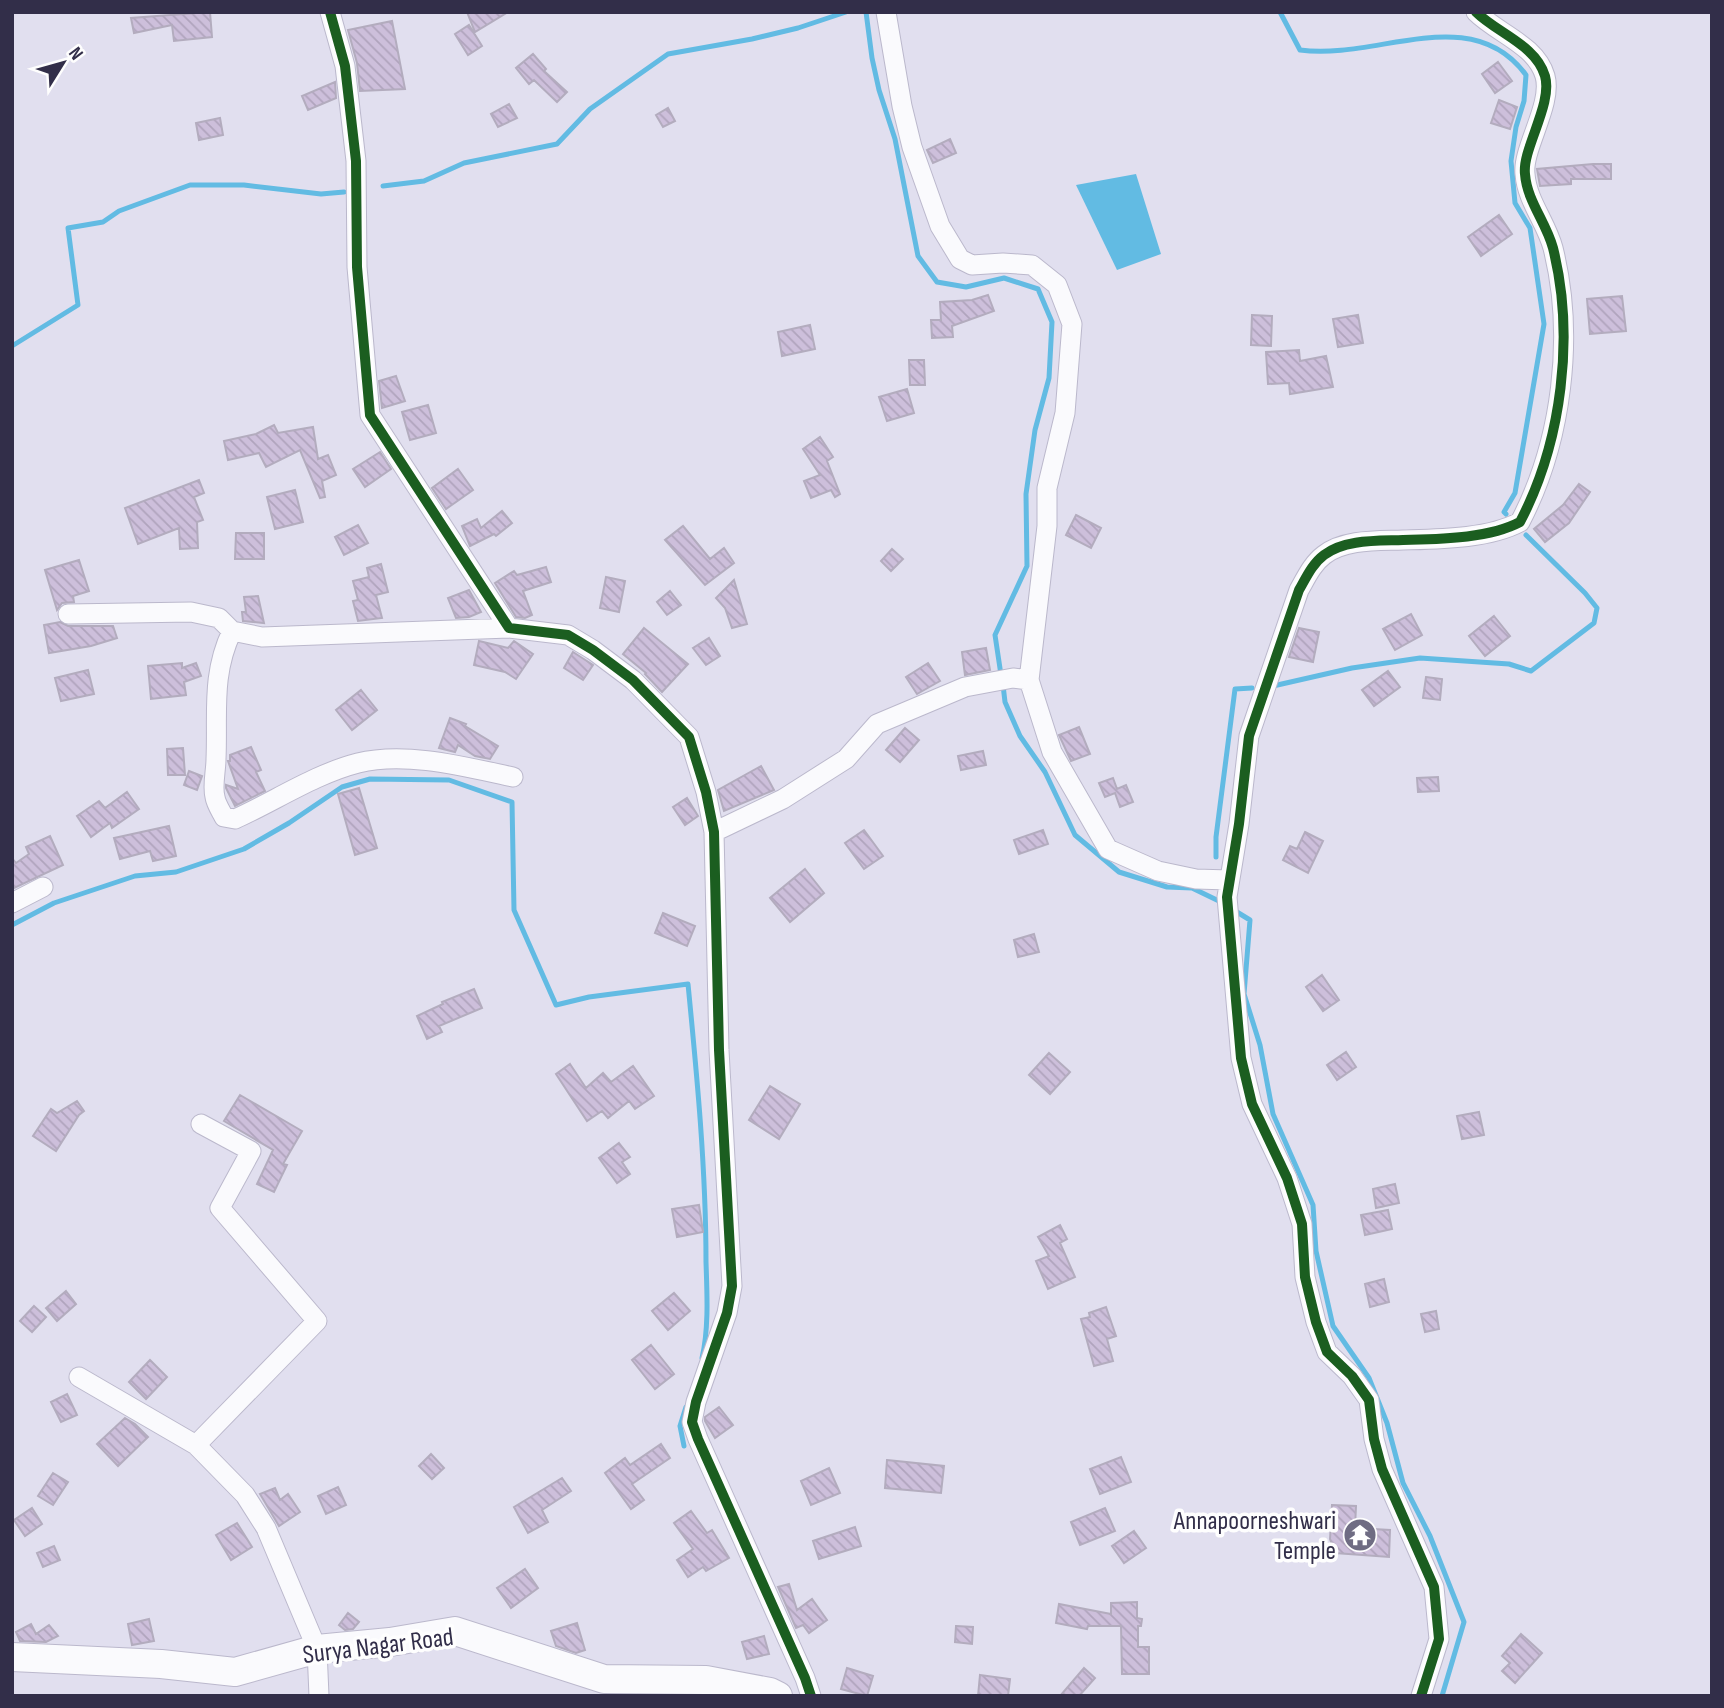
<svg xmlns="http://www.w3.org/2000/svg" width="1724" height="1708" font-family="'Sofia Sans Condensed',sans-serif">
<defs>
<pattern id="building-back-hatch" width="6" height="6" patternUnits="userSpaceOnUse" patternTransform="scale(1.75)"><rect width="6" height="6" fill="#cdbfdb"/><path d="M-1 5l2 2M0 0l6 6M5-1l2 2" fill="none" stroke="#b0a4bd"/></pattern>
</defs>
<rect width="100%" height="100%" fill="#e1dfef"/>
<path fill="#62bbe3" d="M 1136,174 L 1161,254 L 1117,270 L 1076,185 Z"/>
<g fill="none" stroke-linecap="round" stroke-linejoin="round">
<path stroke="#62bbe3" stroke-width="5" d="M 866,12 L 872,58 L 879,90 L 895,139 L 918,256 L 937,282 L 966,287 L 1004,278 L 1038,289 L 1052,322 L 1049,378 L 1035,430 L 1026,494 L 1027,566 L 995,635 L 1001,675
M 1280,12 L 1300,50 C 1376,61 1471,0 1526,75 L 1524,101 L 1516,127 L 1511,161 L 1515,203 L 1530,228 L 1544,324 L 1515,493 L 1504,512 L 1506,514
M 383,186 L 424,181 L 464,163 L 557,144 L 590,109 L 668,54 L 752,39 L 798,28 L 846,12
M 12,346 L 78,305 L 68,228 L 103,222 L 119,211 L 190,185 L 244,185 L 321,194 L 344,192
M 1003,685 L 1005,702 L 1020,736 L 1045,772 L 1075,835 L 1119,872 L 1167,887 L 1192,888 L 1221,902
M 1273,686 L 1352,668 L 1420,658 L 1509,664 L 1531,671 L 1594,623 L 1597,608 L 1585,593 L 1526,535
M 1216,857 L 1216,837 L 1235,689 L 1252,688
M 1232,909 L 1250,920 L 1244,994 L 1260,1045 L 1273,1114 L 1313,1205 L 1316,1251 L 1333,1326 L 1369,1378 L 1387,1423 L 1403,1483 L 1430,1536 L 1464,1622 L 1442,1696
M 12,925 L 54,903 L 135,876 L 176,872 L 244,849 L 289,823 L 342,787 L 370,779 L 449,780 L 512,802 L 514,910 L 556,1005 L 589,997 L 688,984 C 697,1076 706,1169 706,1262 C 707,1293 709,1328 702,1358
M 684,1446 L 680,1426 L 686,1407"/>
</g>
<path fill="url(#building-back-hatch)" stroke="#b3acbe" stroke-width="2" d="M 210,12 L 212,37 L 174,41 L 172,25 L 134,33 L 131,18 Z
M 467,12 L 508,12 L 475,32 Z
M 392,21 L 405,89 L 360,91 L 357,63 L 348,30 Z
M 469,25 L 482,46 L 468,55 L 455,34 Z
M 533,54 L 546,69 L 544,71 L 567,92 L 557,102 L 534,80 L 529,84 L 516,68 Z
M 1498,62 L 1512,81 L 1495,93 L 1482,74 Z
M 335,82 L 336,98 L 308,110 L 302,96 Z
M 1499,100 L 1517,107 L 1510,129 L 1491,123 Z
M 509,104 L 517,118 L 498,127 L 491,114 Z
M 668,108 L 675,121 L 663,127 L 656,115 Z
M 220,118 L 223,135 L 199,140 L 196,123 Z
M 950,139 L 956,153 L 933,163 L 927,150 Z
M 1593,164 L 1611,164 L 1611,179 L 1571,179 L 1571,184 L 1540,186 L 1537,169 Z
M 1499,215 L 1512,234 L 1481,256 L 1468,237 Z
M 988,295 L 994,311 L 952,326 L 953,337 L 932,338 L 931,320 L 941,320 L 940,302 L 972,300 Z
M 1622,296 L 1626,331 L 1590,334 L 1587,299 Z
M 1252,315 L 1272,316 L 1271,346 L 1251,345 Z
M 1358,315 L 1363,343 L 1338,347 L 1333,319 Z
M 810,325 L 815,349 L 782,356 L 778,332 Z
M 1299,350 L 1300,361 L 1326,356 L 1333,387 L 1290,394 L 1289,383 L 1268,384 L 1266,352 Z
M 909,360 L 924,360 L 925,385 L 910,385 Z
M 396,376 L 405,401 L 382,408 L 379,381 Z
M 907,389 L 914,413 L 887,421 L 879,397 Z
M 428,405 L 436,433 L 410,440 L 402,412 Z
M 274,425 L 278,433 L 313,427 L 318,459 L 328,455 L 336,475 L 322,481 L 325,497 L 320,498 L 300,450 L 266,467 L 259,453 L 228,460 L 224,441 L 256,434 Z
M 820,437 L 833,457 L 827,461 L 840,494 L 835,497 L 831,490 L 811,498 L 804,481 L 820,475 L 803,449 Z
M 380,452 L 391,469 L 365,487 L 353,469 Z
M 458,469 L 473,490 L 446,509 L 432,488 Z
M 199,480 L 204,493 L 194,497 L 203,520 L 197,522 L 198,548 L 180,549 L 179,528 L 138,544 L 125,508 Z
M 1579,484 L 1590,492 L 1569,523 L 1545,542 L 1534,529 L 1563,505 Z
M 295,490 L 303,522 L 275,529 L 267,497 Z
M 502,511 L 512,523 L 496,536 L 494,534 L 470,546 L 462,526 L 477,519 L 481,528 Z
M 1076,515 L 1101,528 L 1091,548 L 1066,535 Z
M 358,525 L 368,543 L 344,555 L 335,537 Z
M 683,526 L 710,559 L 724,548 L 734,563 L 705,585 L 665,540 Z
M 236,533 L 264,533 L 264,559 L 235,559 Z
M 892,549 L 903,559 L 891,571 L 881,561 Z
M 79,560 L 89,591 L 73,596 L 74,602 L 62,603 L 57,610 L 45,570 Z
M 381,564 L 388,592 L 376,595 L 382,618 L 358,621 L 353,601 L 358,600 L 353,581 L 369,577 L 367,568 Z
M 546,567 L 551,582 L 523,591 L 532,615 L 525,618 L 516,617 L 495,583 L 514,571 L 517,575 Z
M 606,577 L 625,581 L 619,612 L 600,608 Z
M 734,580 L 747,624 L 732,628 L 725,608 L 716,598 Z
M 469,590 L 481,612 L 469,617 L 456,618 L 448,598 Z
M 670,591 L 681,605 L 667,615 L 657,602 Z
M 258,596 L 264,623 L 243,621 L 242,612 L 246,612 L 244,597 Z
M 1411,614 L 1422,635 L 1395,650 L 1383,629 Z
M 1494,616 L 1510,636 L 1485,656 L 1469,636 Z
M 60,622 L 68,626 L 113,626 L 117,638 L 91,646 L 49,653 L 44,625 Z
M 644,628 L 688,664 L 662,692 L 645,674 L 646,673 L 623,654 Z
M 1299,628 L 1319,632 L 1313,662 L 1289,657 Z
M 709,638 L 720,656 L 706,665 L 693,648 Z
M 479,641 L 508,648 L 514,641 L 533,654 L 516,679 L 505,672 L 474,665 Z
M 986,648 L 990,670 L 965,675 L 962,652 Z
M 573,652 L 593,665 L 583,680 L 564,668 Z
M 182,663 L 182,668 L 196,663 L 201,676 L 184,682 L 186,695 L 151,699 L 148,666 Z
M 928,663 L 940,681 L 917,694 L 906,677 Z
M 88,670 L 94,694 L 61,701 L 55,678 Z
M 1388,671 L 1400,687 L 1374,706 L 1362,690 Z
M 1426,677 L 1442,679 L 1440,700 L 1423,698 Z
M 361,690 L 377,710 L 352,730 L 336,710 Z
M 450,718 L 466,724 L 465,726 L 498,746 L 490,759 L 475,756 L 458,745 L 455,752 L 439,748 Z
M 1079,727 L 1090,754 L 1071,761 L 1059,735 Z
M 905,728 L 919,740 L 900,762 L 886,750 Z
M 251,747 L 261,770 L 256,772 L 265,791 L 235,806 L 226,788 L 226,785 L 238,789 L 228,761 L 230,761 L 230,755 Z
M 183,748 L 185,775 L 168,775 L 167,749 Z
M 983,751 L 986,765 L 961,770 L 958,756 Z
M 761,766 L 774,790 L 724,811 L 718,790 Z
M 189,771 L 202,776 L 197,790 L 184,785 Z
M 1438,777 L 1439,791 L 1418,792 L 1417,778 Z
M 1113,778 L 1117,789 L 1126,785 L 1133,802 L 1120,807 L 1115,793 L 1105,797 L 1099,783 Z
M 359,788 L 377,848 L 355,855 L 338,794 Z
M 127,792 L 139,809 L 112,828 L 110,823 L 91,837 L 77,816 L 99,801 L 105,808 Z
M 687,798 L 698,816 L 685,825 L 673,807 Z
M 169,826 L 176,856 L 153,861 L 150,851 L 120,859 L 114,838 Z
M 864,830 L 883,856 L 864,869 L 845,843 Z
M 1043,830 L 1048,844 L 1019,854 L 1014,840 Z
M 1305,832 L 1323,841 L 1308,873 L 1283,860 L 1290,846 L 1297,849 Z
M 50,836 L 63,865 L 12,889 L 12,858 L 16,863 L 29,854 L 26,847 Z
M 805,869 L 824,893 L 790,922 L 770,898 Z
M 663,913 L 695,926 L 687,946 L 655,933 Z
M 1034,934 L 1039,952 L 1018,957 L 1014,940 Z
M 1322,975 L 1339,1000 L 1323,1011 L 1306,987 Z
M 474,989 L 482,1008 L 439,1026 L 442,1032 L 427,1039 L 417,1016 L 443,1004 L 442,1002 Z
M 1346,1052 L 1356,1067 L 1337,1080 L 1327,1065 Z
M 1049,1053 L 1070,1072 L 1050,1094 L 1029,1075 Z
M 570,1064 L 586,1088 L 603,1073 L 611,1082 L 633,1066 L 654,1096 L 635,1109 L 629,1101 L 608,1118 L 602,1111 L 587,1121 L 556,1074 Z
M 770,1086 L 800,1104 L 779,1139 L 749,1120 Z
M 240,1095 L 302,1131 L 283,1164 L 287,1165 L 274,1192 L 257,1184 L 273,1150 L 224,1121 Z
M 77,1101 L 84,1111 L 79,1115 L 56,1151 L 33,1136 L 51,1109 L 57,1113 Z
M 1479,1112 L 1484,1135 L 1462,1139 L 1457,1116 Z
M 619,1143 L 630,1157 L 622,1162 L 630,1174 L 617,1183 L 599,1158 Z
M 1395,1184 L 1399,1203 L 1376,1208 L 1373,1189 Z
M 699,1205 L 703,1232 L 677,1237 L 672,1209 Z
M 1388,1210 L 1392,1229 L 1365,1235 L 1361,1215 Z
M 1060,1225 L 1067,1239 L 1060,1243 L 1075,1277 L 1048,1289 L 1036,1261 L 1049,1256 L 1038,1237 Z
M 1384,1279 L 1389,1302 L 1370,1307 L 1365,1284 Z
M 66,1291 L 76,1304 L 57,1321 L 46,1308 Z
M 674,1293 L 690,1311 L 668,1330 L 652,1311 Z
M 34,1306 L 46,1317 L 32,1332 L 20,1321 Z
M 1106,1307 L 1116,1336 L 1107,1339 L 1113,1361 L 1094,1366 L 1081,1319 L 1090,1317 L 1089,1313 Z
M 1436,1311 L 1439,1329 L 1425,1332 L 1421,1314 Z
M 651,1345 L 674,1374 L 655,1389 L 632,1360 Z
M 150,1360 L 167,1377 L 146,1399 L 129,1382 Z
M 67,1394 L 77,1415 L 61,1422 L 51,1402 Z
M 719,1407 L 733,1425 L 715,1438 L 705,1421 L 705,1417 Z
M 125,1418 L 135,1424 L 148,1437 L 118,1466 L 97,1444 Z
M 661,1444 L 670,1458 L 632,1484 L 644,1500 L 631,1509 L 605,1473 L 625,1458 L 630,1465 Z
M 431,1454 L 444,1468 L 432,1479 L 419,1466 Z
M 1121,1457 L 1131,1482 L 1100,1494 L 1090,1469 Z
M 887,1460 L 944,1466 L 941,1493 L 885,1488 Z
M 829,1468 L 840,1493 L 811,1505 L 801,1481 Z
M 53,1473 L 68,1482 L 53,1505 L 38,1496 Z
M 562,1478 L 571,1491 L 542,1510 L 548,1522 L 528,1533 L 514,1507 Z
M 338,1487 L 346,1505 L 326,1514 L 318,1496 Z
M 275,1488 L 280,1500 L 288,1494 L 300,1512 L 279,1526 L 260,1494 Z
M 1332,1505 L 1356,1506 L 1355,1528 L 1390,1530 L 1389,1557 L 1335,1553 L 1330,1539 Z
M 32,1508 L 42,1524 L 25,1536 L 14,1520 Z
M 1105,1508 L 1115,1531 L 1080,1545 L 1071,1522 Z
M 691,1511 L 707,1533 L 712,1530 L 729,1558 L 706,1571 L 703,1567 L 688,1577 L 677,1560 L 693,1549 L 674,1523 Z
M 237,1523 L 252,1547 L 231,1560 L 216,1535 Z
M 855,1527 L 861,1546 L 819,1559 L 813,1541 Z
M 1134,1531 L 1146,1548 L 1124,1563 L 1112,1546 Z
M 54,1546 L 60,1560 L 43,1567 L 37,1553 Z
M 525,1569 L 538,1588 L 511,1608 L 497,1588 Z
M 789,1584 L 797,1610 L 812,1599 L 827,1620 L 809,1633 L 803,1625 L 796,1628 L 778,1587 Z
M 1137,1602 L 1137,1618 L 1142,1619 L 1141,1626 L 1138,1626 L 1138,1647 L 1149,1647 L 1149,1674 L 1122,1674 L 1121,1626 L 1088,1626 L 1087,1629 L 1056,1623 L 1059,1604 L 1111,1614 L 1111,1603 Z
M 348,1613 L 359,1622 L 353,1629 L 345,1630 L 339,1625 Z
M 149,1619 L 154,1641 L 132,1645 L 128,1624 Z
M 577,1623 L 585,1650 L 576,1653 L 556,1646 L 551,1631 Z
M 31,1624 L 36,1634 L 49,1625 L 58,1636 L 46,1642 L 20,1641 L 16,1632 Z
M 956,1626 L 973,1627 L 972,1644 L 955,1642 Z
M 1521,1634 L 1542,1653 L 1515,1683 L 1502,1671 L 1510,1663 L 1502,1656 Z
M 764,1636 L 769,1654 L 747,1659 L 742,1642 Z
M 847,1668 L 873,1676 L 867,1696 L 841,1689 Z
M 1084,1668 L 1095,1678 L 1079,1696 L 1060,1696 Z
M 980,1675 L 1010,1679 L 1008,1696 L 978,1696 Z"/>
<g fill="none" stroke-linecap="round" stroke-linejoin="round">
<defs>
<path id="street" d="M 330,12 L 345,66 L 356,161 L 357,267 L 370,415 L 509,628 L 568,635 L 593,650 L 633,680 L 689,737 L 706,792 L 714,832 L 719,1050 L 732,1286 L 727,1313 L 696,1402 L 692,1422 L 698,1439 L 805,1678 L 811,1696
M 886,12 L 902,106 L 912,147 L 940,226 L 960,259 L 972,265 L 1003,263 L 1032,265 L 1057,285 L 1072,324 L 1065,413 L 1047,488 L 1047,526 L 1029,680 L 1052,752 L 1108,849 L 1158,871 L 1196,879 L 1229,880
M 68,614 L 191,612 L 219,618 L 232,631 L 262,637 L 509,628
M 232,631 C 211,675 218,713 216,759 C 216,771 212,786 215,797 C 216,804 221,811 224,817 L 235,819 C 275,801 315,774 358,763 C 406,751 466,767 513,777
M 714,832 L 783,799 L 846,759 L 877,724 L 965,687 L 1013,678 L 1029,680
M 12,903 L 43,887
M 79,1377 L 196,1445 L 245,1495 L 266,1528 L 317,1649 L 319,1696
M 196,1445 L 317,1321 L 220,1208 L 251,1151 L 201,1124
M 1421,1696 L 1439,1639 L 1434,1587 L 1382,1469 L 1374,1439 L 1369,1400 L 1352,1376 L 1327,1352 L 1316,1322 L 1305,1277 L 1302,1224 L 1287,1178 L 1252,1104 L 1241,1058 L 1227,897 L 1239,824 L 1249,736 L 1299,590 C 1306,578 1312,564 1324,555 C 1345,539 1378,541 1403,540 C 1438,539 1488,539 1520,522 C 1562,442 1575,336 1553,248 C 1546,222 1527,201 1525,174 C 1522,149 1553,104 1545,76 C 1536,45 1497,33 1476,12"/>
<path id="secondary" d="M 12,1657 L 161,1664 L 235,1672 L 317,1649 L 390,1642 L 455,1631 L 604,1679 L 706,1680 L 770,1692 L 778,1696"/>
</defs>
<use href="#street" stroke="#bbb8cc" stroke-width="21"/>
<use href="#secondary" stroke="#bbb8cc" stroke-width="30"/>
<use href="#street" stroke="#fafafd" stroke-width="19"/>
<use href="#secondary" stroke="#fafafd" stroke-width="28"/>
<defs>
<path id="cycleway" d="M 330,12 L 345,66 L 356,161 L 357,267 L 370,415 L 509,628 L 568,635 L 593,650 L 633,680 L 689,737 L 706,792 L 714,832 L 719,1050 L 732,1286 L 727,1313 L 696,1402 L 692,1422 L 698,1439 L 805,1678 L 811,1696
M 1421,1696 L 1439,1639 L 1434,1587 L 1382,1469 L 1374,1439 L 1369,1400 L 1352,1376 L 1327,1352 L 1316,1322 L 1305,1277 L 1302,1224 L 1287,1178 L 1252,1104 L 1241,1058 L 1227,897 L 1239,824 L 1249,736 L 1299,590 C 1306,578 1312,564 1324,555 C 1345,539 1378,541 1403,540 C 1438,539 1488,539 1520,522 C 1562,442 1575,336 1553,248 C 1546,222 1527,201 1525,174 C 1522,149 1553,104 1545,76 C 1536,45 1497,33 1476,12"/>
</defs>
<use href="#cycleway" stroke="#fefefe" stroke-width="15"/>
<use href="#cycleway" stroke="#1b5e20" stroke-width="10"/>
</g>
<defs>
<symbol id="temple-disc" viewBox="-11 -11 22 22"><circle r="9.5" fill="#6f6c83" stroke="#fefefe"/><path d="M0-6L5-2H3V0L6.5 2.5H4V6H1.5V3h-3V6H-4V2.5H-6.5L-3 0V-2H-5Z" fill="#fff"/></symbol>
</defs>
<g fill-rule="evenodd">
<use href="#temple-disc" x="1341" y="1516" width="38" height="38"/>
</g>
<g text-anchor="middle" stroke-width="7" stroke-linejoin="round" paint-order="stroke">
<g font-size="26" fill="#322e49" stroke="#fefefe" text-anchor="end">
<text x="1336" y="1529">Annapoorneshwari<tspan x="1336" dy="30">Temple</tspan></text>
</g>
<g font-size="26" fill="#322e49" stroke="#fefefe">
<text transform="translate(378 1645) rotate(-7)" y="9">Surya Nagar Road</text>
</g>
</g>
<rect width="1724" height="1708" fill="none" stroke="#322e49" stroke-width="28"/>
<g transform="translate(63 63) rotate(53)" stroke="#fefefe" stroke-width="5" paint-order="stroke">
<path d="M0-5L12 26L0 18L-12 26Z" fill="#322e49"/>
<text y="-10" font-size="19" font-weight="bold" text-anchor="middle" fill="#322e49">N</text>
</g>
</svg>
